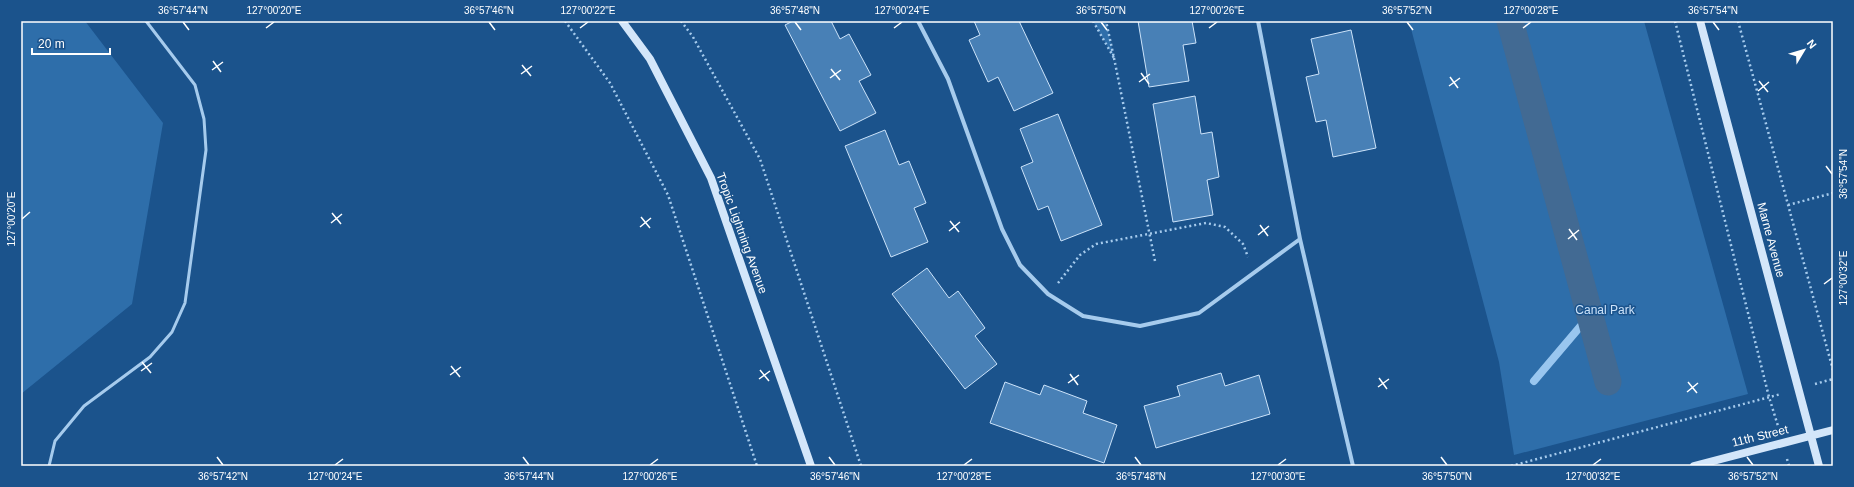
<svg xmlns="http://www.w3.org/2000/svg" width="1854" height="487" font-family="Arial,sans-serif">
<rect width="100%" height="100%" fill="#1b538c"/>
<path fill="#2e6eaa" d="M 21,21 L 85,21 L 163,123 L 132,304 L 21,394 Z
M 1093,21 L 1106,21 L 1114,58 Z
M 1409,21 L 1644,21 L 1748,394 L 1514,455 L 1499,362 Z"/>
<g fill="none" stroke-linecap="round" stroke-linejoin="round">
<path stroke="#99c6ef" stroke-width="8" d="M 1534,381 L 1590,315"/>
<path stroke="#426a93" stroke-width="27" d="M 1510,21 L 1608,382"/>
</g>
<path fill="#4880b6" stroke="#cce3fa" d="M 793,21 L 831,21 L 840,39 L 849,34 L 871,75 L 859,81 L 876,113 L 840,131 L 785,25 Z
M 974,21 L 1019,21 L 1053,93 L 1014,111 L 998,77 L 988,82 L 969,40 L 980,35 Z
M 1138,21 L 1192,21 L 1196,43 L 1183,45 L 1189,81 L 1149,87 Z
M 1351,30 L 1376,148 L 1333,157 L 1326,120 L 1316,122 L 1306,77 L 1319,74 L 1311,39 Z
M 1195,96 L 1201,134 L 1212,132 L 1219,177 L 1207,180 L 1213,215 L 1173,222 L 1153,104 Z
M 1058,114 L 1102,225 L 1061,241 L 1048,206 L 1038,210 L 1021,167 L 1033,162 L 1020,129 Z
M 885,130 L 899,165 L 909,161 L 926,203 L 914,208 L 928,242 L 891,257 L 845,146 Z
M 927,268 L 949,298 L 958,291 L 985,328 L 975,336 L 997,364 L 965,389 L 892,294 Z
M 1221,373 L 1225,386 L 1259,375 L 1270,414 L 1156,448 L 1144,406 L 1180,396 L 1177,386 Z
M 1005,382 L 1040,395 L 1044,385 L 1087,401 L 1083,413 L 1117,425 L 1104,463 L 990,423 Z"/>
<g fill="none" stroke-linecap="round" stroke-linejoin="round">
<path stroke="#a6cbed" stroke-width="2.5" stroke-dasharray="2 3" stroke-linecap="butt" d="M 565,21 L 610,83 L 668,195 L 757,466
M 681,21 L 693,37 L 760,159 L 861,466
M 1093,21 L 1114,58 L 1106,21
M 1675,21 L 1769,397 L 1778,426
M 1738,21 L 1833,370
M 1114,58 L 1155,261
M 1788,205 L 1833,193
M 1058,283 L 1080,255 L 1096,244 L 1206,223 L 1225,227 L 1243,244 L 1248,257
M 1815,384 L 1833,379
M 1787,459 L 1789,466
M 1511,466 L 1781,394"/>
<path stroke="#a6cbed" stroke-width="3" d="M 49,466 L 55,441 L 84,406 L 150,357 L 172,332 L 185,303 L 206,150 L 204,119 L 195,85 L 146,21"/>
<path stroke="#a6cbed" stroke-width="4" d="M 918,21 L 948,79 L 1002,229 L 1020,265 L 1048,294 L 1083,316 L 1140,326 L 1199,313 L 1300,239
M 1258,21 L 1300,239 L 1353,466"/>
<path stroke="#d3e6fa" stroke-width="8" d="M 622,21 L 650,59 L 711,178 L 811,466
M 1700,21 L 1819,466
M 1694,466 L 1833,430"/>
</g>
<path fill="none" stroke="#fff" stroke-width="1.5" d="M 183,22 L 189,30M 489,22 L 495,30M 795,22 L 801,30M 1101,22 L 1107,30M 1407,22 L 1413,30M 1713,22 L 1719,30M 266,28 L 274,22M 580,28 L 588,22M 894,28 L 902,22M 1209,28 L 1217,22M 1523,28 L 1531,22M 213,61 L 221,72M 522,65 L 531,76M 831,69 L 840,80M 212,70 L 223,62M 1141,73 L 1149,84M 521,74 L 532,66M 1450,77 L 1458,88M 830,78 L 841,70M 1759,81 L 1768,92M 1139,82 L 1150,74M 1449,86 L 1460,78M 1758,91 L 1769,82M 1826,166 L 1832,174M 332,213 L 341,224M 641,217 L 650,228M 22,219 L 30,212M 950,221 L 959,232M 331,223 L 342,214M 1260,225 L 1268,236M 640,227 L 651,218M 1569,229 L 1577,240M 949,231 L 960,222M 1258,235 L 1269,226M 1568,239 L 1579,230M 1824,284 L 1832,278M 142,362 L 151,373M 451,366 L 460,377M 760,370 L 769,381M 141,371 L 152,363M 1070,374 L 1078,385M 450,375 L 461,367M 1379,378 L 1387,389M 759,379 L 770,371M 1688,382 L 1697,393M 1068,383 L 1079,375M 1378,387 L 1389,379M 1687,392 L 1698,383M 217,457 L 223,465M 523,457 L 529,465M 829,457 L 835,465M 1135,457 L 1141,465M 1441,457 L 1447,465M 1747,457 L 1753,465M 335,465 L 343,459M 650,465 L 658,459M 964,465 L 972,459M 1278,465 L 1286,459M 1593,465 L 1601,459"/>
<g text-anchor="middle" stroke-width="3" stroke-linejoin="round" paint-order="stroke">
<g font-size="12" fill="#fff" stroke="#1b538c">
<text transform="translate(742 233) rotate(70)" y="4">Tropic Lightning Avenue</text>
<text transform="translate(1771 240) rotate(75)" y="4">Marne Avenue</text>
<text transform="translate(1760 436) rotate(-14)" y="4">11th Street</text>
</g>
<g font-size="12" fill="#cce3fa" stroke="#1b538c">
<text x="1605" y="314">Canal Park</text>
</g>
</g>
<rect width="1854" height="487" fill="none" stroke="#1b538c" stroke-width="44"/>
<g transform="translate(1804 50) rotate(52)" stroke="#1b538c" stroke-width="3" paint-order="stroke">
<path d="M0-3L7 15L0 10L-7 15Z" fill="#ffffff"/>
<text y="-6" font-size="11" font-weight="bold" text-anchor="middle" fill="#ffffff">N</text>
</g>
<path d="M32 48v6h78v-6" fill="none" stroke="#ffffff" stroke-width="2"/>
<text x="38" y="48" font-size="12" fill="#ffffff" stroke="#1b538c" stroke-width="3" paint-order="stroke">20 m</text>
<rect x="22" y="22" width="1810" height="443" fill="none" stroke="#fff" stroke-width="1.5"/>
<g font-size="10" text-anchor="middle" fill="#fff">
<text x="183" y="14">36°57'44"N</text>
<text x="274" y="14">127°00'20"E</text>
<text x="489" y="14">36°57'46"N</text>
<text x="588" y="14">127°00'22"E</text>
<text x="795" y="14">36°57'48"N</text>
<text x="902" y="14">127°00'24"E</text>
<text x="1101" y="14">36°57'50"N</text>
<text x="1217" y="14">127°00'26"E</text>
<text x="1407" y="14">36°57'52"N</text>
<text x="1531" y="14">127°00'28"E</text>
<text x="1713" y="14">36°57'54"N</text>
<text transform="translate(1843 174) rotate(-90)" y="4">36°57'54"N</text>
<text transform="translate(11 219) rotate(-90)" y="4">127°00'20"E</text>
<text transform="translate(1843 278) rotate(-90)" y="4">127°00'32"E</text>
<text x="223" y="480">36°57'42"N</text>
<text x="335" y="480">127°00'24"E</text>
<text x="529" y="480">36°57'44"N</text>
<text x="650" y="480">127°00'26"E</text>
<text x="835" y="480">36°57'46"N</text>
<text x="964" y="480">127°00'28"E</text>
<text x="1141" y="480">36°57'48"N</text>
<text x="1278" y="480">127°00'30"E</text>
<text x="1447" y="480">36°57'50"N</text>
<text x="1593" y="480">127°00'32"E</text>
<text x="1753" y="480">36°57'52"N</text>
</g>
</svg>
